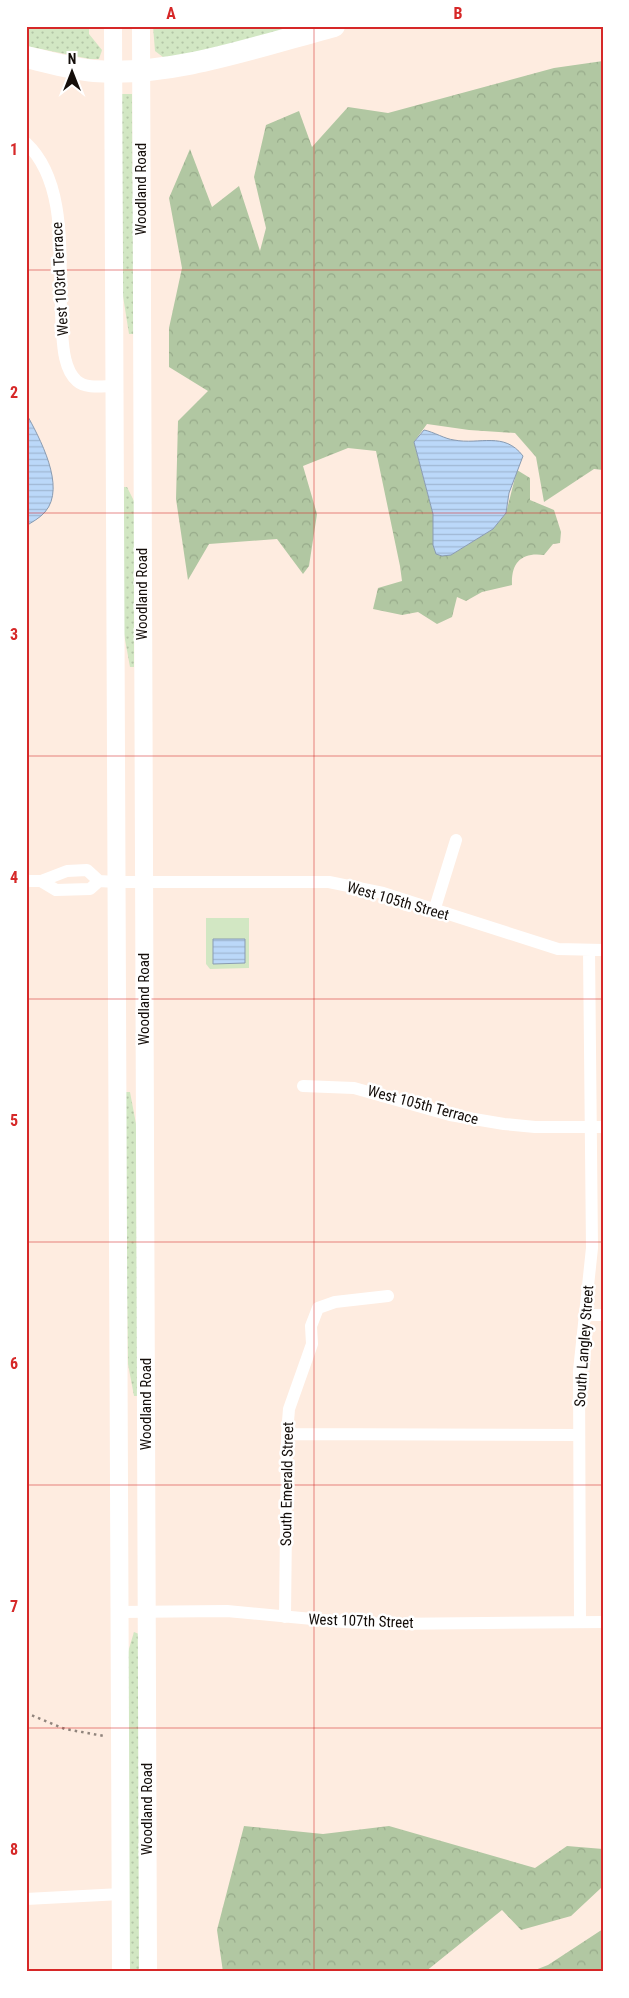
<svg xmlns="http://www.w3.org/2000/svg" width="629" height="1998" font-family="'Roboto Condensed',sans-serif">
<defs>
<pattern id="grass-dots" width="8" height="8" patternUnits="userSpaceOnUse" patternTransform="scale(1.25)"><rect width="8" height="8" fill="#d2e7c3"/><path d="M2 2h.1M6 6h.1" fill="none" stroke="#b3c5a6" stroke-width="1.8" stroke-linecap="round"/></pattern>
<pattern id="forest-crowns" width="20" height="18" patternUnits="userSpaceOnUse" patternTransform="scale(1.25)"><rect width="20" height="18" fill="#b1c7a2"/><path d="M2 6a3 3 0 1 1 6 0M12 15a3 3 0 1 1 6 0" fill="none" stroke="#97aa8a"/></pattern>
<pattern id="water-rules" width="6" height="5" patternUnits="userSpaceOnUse" patternTransform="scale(1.25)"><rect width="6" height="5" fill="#bbd8f9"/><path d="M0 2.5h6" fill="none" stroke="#a0b8d4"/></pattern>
</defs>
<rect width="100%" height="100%" fill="#feece0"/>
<path fill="url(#grass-dots)" d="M 26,26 L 89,26 L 89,34 L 102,50 L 99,59 L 90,59 L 26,46 Z
M 153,26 L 303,26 L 184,56 L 163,57 L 155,51 Z
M 121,94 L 132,94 L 134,334 L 129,334 L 123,296 Z
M 124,487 L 127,487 L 134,501 L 134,667 L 130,667 L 124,634 Z
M 124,1092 L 130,1092 L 136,1124 L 138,1396 L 134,1396 L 128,1364 Z
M 134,1632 L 139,1634 L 140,1972 L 129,1972 L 128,1652 Z"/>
<path fill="url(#forest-crowns)" d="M 603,61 L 603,470 L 594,469 L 544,502 L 536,457 L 515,433 L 469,430 L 427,424 L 414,442 L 433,514 L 433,545 L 451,555 L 493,529 L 506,513 L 517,470 L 530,478 L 530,500 L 554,510 L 561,532 L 560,543 L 553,544 L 544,555 C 522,552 511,562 512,585 L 482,592 L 466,601 L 457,597 L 452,617 L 437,624 L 418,612 L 402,615 L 373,609 L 378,588 L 402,581 L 400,566 L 376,451 L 348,448 L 303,466 L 317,514 L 309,566 L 303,574 L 277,539 L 209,544 L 188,580 L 176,499 L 178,421 L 208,391 L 169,367 L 169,328 L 182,268 L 169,198 L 190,149 L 212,207 L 239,186 L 260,251 L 266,228 L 254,177 L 266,125 L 299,111 L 312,147 L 348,107 L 388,113 L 554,68 Z
M 244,1826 L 323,1834 L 389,1826 L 535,1868 L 567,1846 L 603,1849 L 603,1884 L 601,1888 L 571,1916 L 521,1930 L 502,1910 L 425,1972 L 223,1972 L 217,1930 Z
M 603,1929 L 603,1972 L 530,1972 L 548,1965 Z"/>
<path fill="#d2e7c3" d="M 206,918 L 249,918 L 249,968 L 210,969 L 206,964 Z"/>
<path fill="url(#water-rules)" stroke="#899bb1" d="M 26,413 C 39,437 67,487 45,512 C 40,518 32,522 26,526 Z
M 424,430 C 434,432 445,439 454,440 C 480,445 504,431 523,456 L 509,493 L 506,513 L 493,529 L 451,555 L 442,556 L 436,554 L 433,545 L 433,514 L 414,442 Z
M 213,939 L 245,939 L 245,963 L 213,964 Z"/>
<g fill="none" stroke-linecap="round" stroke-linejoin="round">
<path stroke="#90847c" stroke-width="2.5" stroke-dasharray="2.5 4" stroke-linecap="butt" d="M 26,1713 L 65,1729 L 104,1736"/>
<path stroke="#fff" stroke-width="12" d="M 26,143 C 72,186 57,274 62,331 C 63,346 64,370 77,381 C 86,389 103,386 114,386
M 26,881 L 41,881 L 67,871 L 87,870 L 99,881 L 116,882 L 329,882 L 383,893 L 558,949 L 603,950
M 41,881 L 56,890 L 90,889 L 99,881
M 434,911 L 456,840
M 303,1086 L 354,1088 L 450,1115 L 504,1124 L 535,1127 L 603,1127
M 585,1315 L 603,1315
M 287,1434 L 579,1435
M 119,1612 L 227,1611 L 344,1622 L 385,1624 L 603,1622
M 285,1617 L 287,1434 L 289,1409 L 312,1344 L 311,1326 L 318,1308 L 335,1302 L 388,1296
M 580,1622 L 579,1371 L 592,1248 L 589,950
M 26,1899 L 121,1894"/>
<path stroke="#fff" stroke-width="18" d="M 113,26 L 121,1972
M 141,26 L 148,1972"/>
<path stroke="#fff" stroke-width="22" d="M 26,57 C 48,62 72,69 94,71 C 173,77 258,46 334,26"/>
</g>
<path fill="none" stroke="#d62828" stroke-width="1" stroke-opacity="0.55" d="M 314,26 L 314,1972M 26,270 L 603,270M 26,513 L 603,513M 26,756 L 603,756M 26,999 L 603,999M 26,1242 L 603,1242M 26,1485 L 603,1485M 26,1728 L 603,1728"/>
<g text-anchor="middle" stroke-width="5" stroke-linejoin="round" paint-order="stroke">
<g font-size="15" fill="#140e0a" stroke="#fff">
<text transform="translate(141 189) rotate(-90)" y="5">Woodland Road</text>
<text transform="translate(60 279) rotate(-93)" y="5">West 103rd Terrace</text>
<text transform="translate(142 594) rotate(-90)" y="5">Woodland Road</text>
<text transform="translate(398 901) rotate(16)" y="5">West 105th Street</text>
<text transform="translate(144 999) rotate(-90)" y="5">Woodland Road</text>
<text transform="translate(423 1105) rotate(15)" y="5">West 105th Terrace</text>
<text transform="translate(584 1346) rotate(-86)" y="5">South Langley Street</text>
<text transform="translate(146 1404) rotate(-90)" y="5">Woodland Road</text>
<text transform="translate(287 1484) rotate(-89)" y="5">South Emerald Street</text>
<text transform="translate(361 1621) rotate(2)" y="5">West 107th Street</text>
<text transform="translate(147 1809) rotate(-90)" y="5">Woodland Road</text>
</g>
</g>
<rect width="629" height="1998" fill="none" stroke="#ffffff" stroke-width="55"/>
<g transform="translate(72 72)" stroke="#ffffff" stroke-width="4" paint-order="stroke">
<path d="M0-4L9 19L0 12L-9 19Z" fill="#140e0a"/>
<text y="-8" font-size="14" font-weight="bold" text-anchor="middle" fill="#140e0a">N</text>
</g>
<rect x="28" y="28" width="574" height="1942" fill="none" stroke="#d62828" stroke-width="2"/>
<g font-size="16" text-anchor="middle" font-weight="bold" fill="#d62828">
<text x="171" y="19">A</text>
<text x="458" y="19">B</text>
<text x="14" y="155">1</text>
<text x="14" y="398">2</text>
<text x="14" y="640">3</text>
<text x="14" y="883">4</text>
<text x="14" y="1126">5</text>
<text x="14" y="1369">6</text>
<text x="14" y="1612">7</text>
<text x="14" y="1855">8</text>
</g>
</svg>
